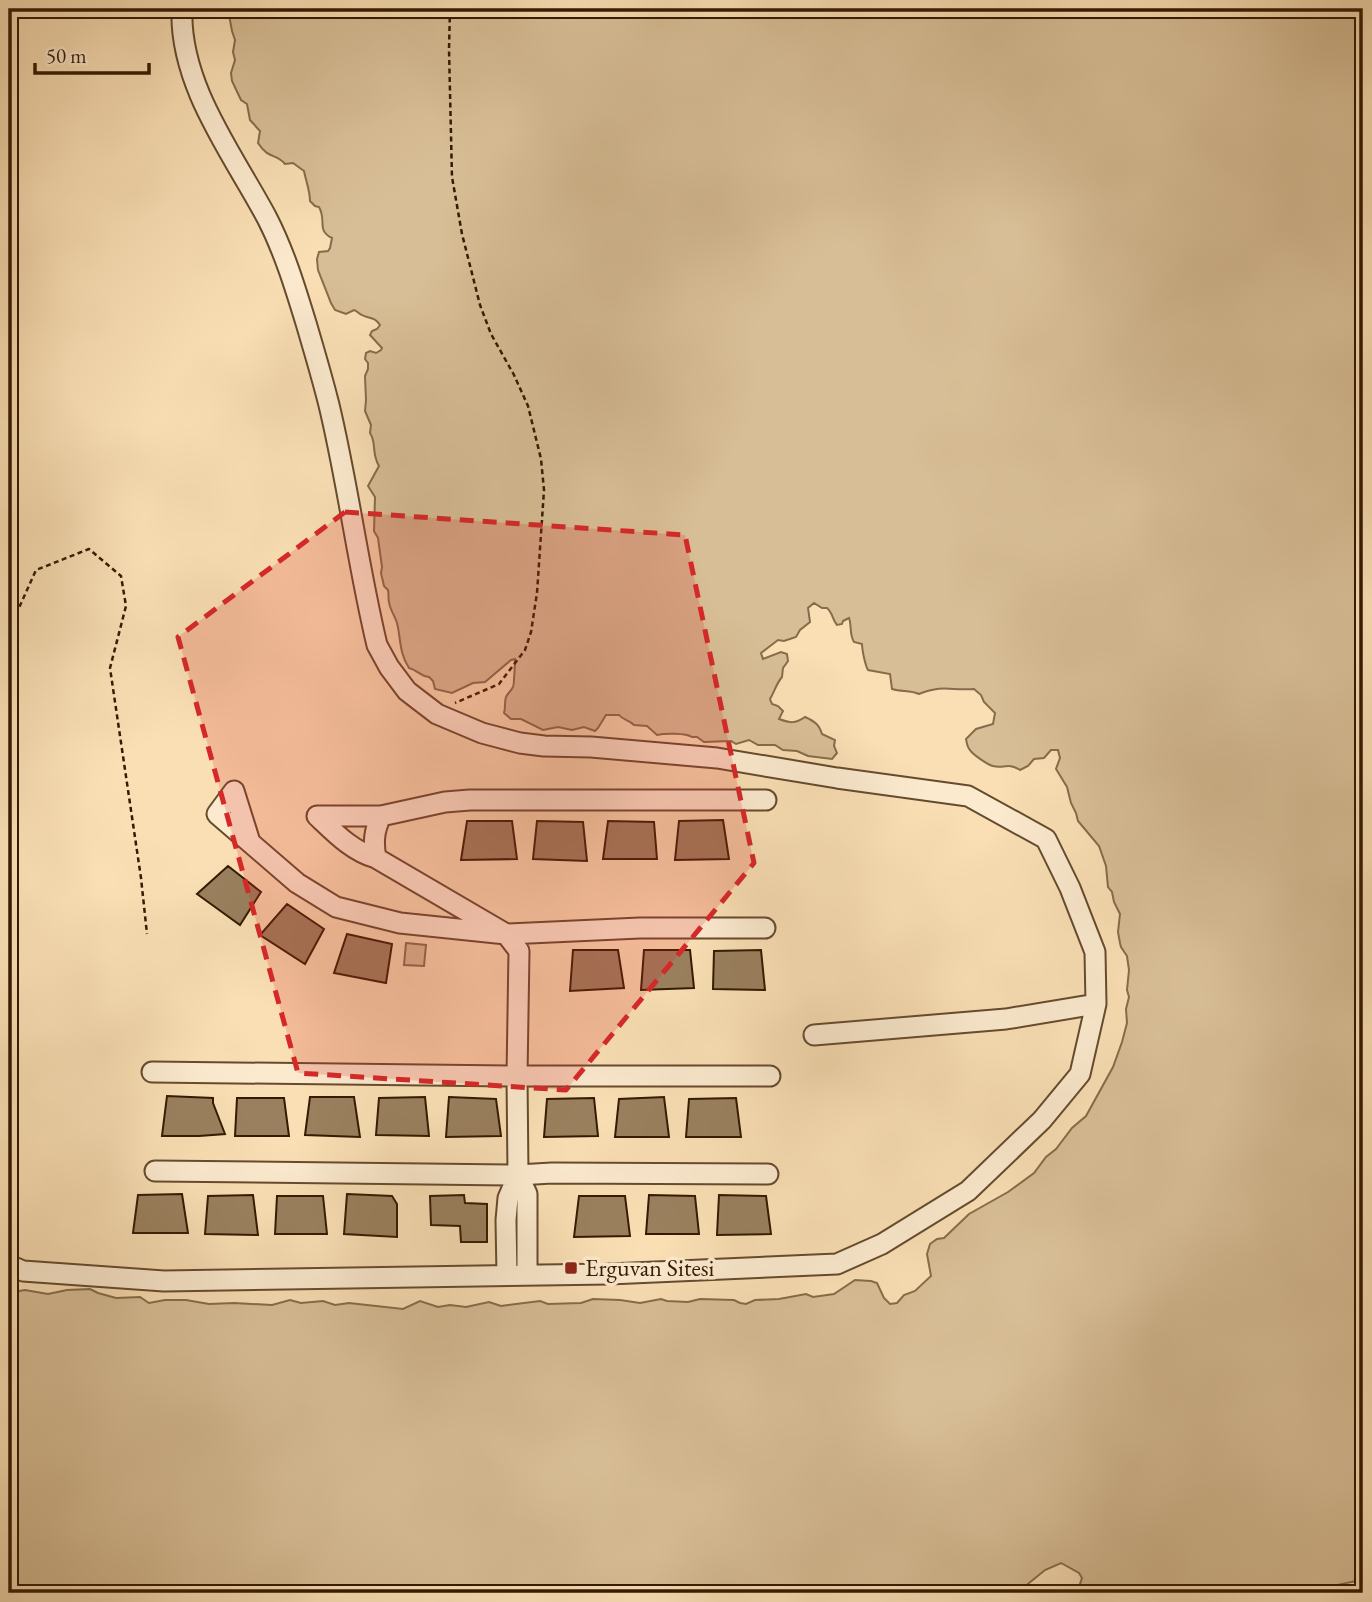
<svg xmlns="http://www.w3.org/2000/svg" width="1372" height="1602" font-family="'EB Garamond',serif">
<rect width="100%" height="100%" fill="#fadfb5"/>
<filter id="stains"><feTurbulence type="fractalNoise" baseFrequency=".00286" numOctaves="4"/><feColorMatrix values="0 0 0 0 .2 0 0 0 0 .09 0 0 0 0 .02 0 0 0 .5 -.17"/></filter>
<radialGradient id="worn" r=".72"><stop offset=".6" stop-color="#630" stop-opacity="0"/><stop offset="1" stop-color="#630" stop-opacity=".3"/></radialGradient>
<path fill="#d8be96" stroke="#866c4b" stroke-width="2" d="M 230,9 L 1363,9 L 1363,1580 C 1347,1582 1330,1587 1314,1591 C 1291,1597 1250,1593 1224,1593 L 1221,1589 L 1213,1590 L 1210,1593 L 1179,1592 L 1176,1593 L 1078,1593 L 1078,1590 L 1082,1578 L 1079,1573 L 1061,1563 L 1045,1570 L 1018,1592 L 1011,1593 L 9,1593 L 9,1291 L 13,1292 L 25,1290 L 48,1294 L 67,1290 L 90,1289 L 98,1293 L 116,1298 L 140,1297 L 149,1303 L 165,1300 L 186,1300 L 209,1304 L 234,1303 L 272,1305 L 290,1300 L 301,1303 L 323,1301 L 335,1305 L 349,1303 L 403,1309 L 420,1301 L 438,1307 L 450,1305 L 466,1307 L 489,1302 L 501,1306 L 540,1301 L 548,1304 L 581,1303 L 593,1299 L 620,1300 L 640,1303 L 661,1299 L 667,1301 L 688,1302 L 700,1299 L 734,1300 L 740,1303 L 746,1304 L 755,1300 L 779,1299 L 806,1294 L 813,1297 L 834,1294 L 855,1280 L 871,1281 L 877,1283 L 884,1298 L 890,1304 L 897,1303 L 904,1295 L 915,1291 L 931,1276 L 927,1254 L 930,1244 L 937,1239 L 944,1238 L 969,1214 L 1008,1192 L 1034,1173 L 1046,1157 L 1056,1149 L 1072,1128 L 1086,1116 L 1113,1067 L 1122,1042 L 1127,1023 L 1126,1009 L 1129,997 L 1127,990 L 1129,970 L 1127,956 L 1121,947 L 1120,943 L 1118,932 L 1120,914 L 1114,902 L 1112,892 L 1108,887 L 1106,866 L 1099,846 L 1078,821 L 1076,813 L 1071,803 L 1067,787 L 1056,769 L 1060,758 L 1058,750 L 1051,750 L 1044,758 L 1034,759 L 1028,766 L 1020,770 C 1008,762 1003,769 993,766 C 988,765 972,754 970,750 C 967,747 967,743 966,739 L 976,729 L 993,724 L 995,713 L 984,702 L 981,695 L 974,689 C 951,691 944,684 919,694 C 910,690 902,692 892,689 L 890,674 L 868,670 C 865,665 862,649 862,644 L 854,642 C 849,634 852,626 849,618 L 843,621 L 842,624 L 837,625 C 832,619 833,613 827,608 L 822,608 L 814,603 L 808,608 L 810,622 L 800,630 L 796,637 L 784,641 L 778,640 L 761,653 L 763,659 L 781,652 L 787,654 L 788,661 L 783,668 L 782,677 C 776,684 775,691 770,699 L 772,704 L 778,706 L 783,711 L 779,719 C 790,723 795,724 805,717 C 814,721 819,724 822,734 L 835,740 L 834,746 L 837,753 L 832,759 L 808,756 L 797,751 L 783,750 L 775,745 L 758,745 L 749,740 L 736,744 L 731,741 L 704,742 L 697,737 L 692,737 C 686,733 665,733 657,735 L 647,726 L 634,725 C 629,720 623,720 619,715 L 606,715 L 598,728 L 595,731 L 584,727 L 572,730 L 558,727 L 543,730 L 521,719 L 511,719 L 504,713 C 506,707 504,702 506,697 C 508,693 511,691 513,687 C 514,686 515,662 515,659 L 511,660 L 485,682 L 473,683 L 452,693 L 435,689 L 433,681 L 429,677 C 419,676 418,670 409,668 C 399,653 401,639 397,623 C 395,616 390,610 389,602 C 388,598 389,594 388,590 L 384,586 L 381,573 L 382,567 L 378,538 L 374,531 L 375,497 L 368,486 L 379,466 C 371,453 377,443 370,433 L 371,425 L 365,411 L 366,400 L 365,376 L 368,369 L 368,363 L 365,359 L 366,353 L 370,351 L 376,353 L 381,350 L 382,348 L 370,335 L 372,331 L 377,329 L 380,325 C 374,316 369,319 362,315 C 359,314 357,311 354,310 L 346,314 L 335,310 L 331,303 L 318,270 L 317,259 L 319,252 L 328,251 L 330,248 L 332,238 C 316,230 327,221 319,207 L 315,206 L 310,201 C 310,191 306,181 304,171 L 293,163 L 285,164 C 276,153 269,160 258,143 L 260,131 L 250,120 L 247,104 L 241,100 L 232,81 L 231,73 L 235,60 L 233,52 L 235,40 L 232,31 L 229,15 Z
M 406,943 L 426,945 L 424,966 L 404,965 Z"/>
<path fill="#9a805e" stroke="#331a00" stroke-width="2" d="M 723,820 L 729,859 L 675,860 L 679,821 Z
M 467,821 L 512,821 L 517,859 L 461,860 Z
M 537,821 L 583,822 L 587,861 L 533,859 Z
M 608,821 L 654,822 L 657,859 L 603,859 Z
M 228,866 L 261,892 L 240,925 L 197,894 Z
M 287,904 L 324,929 L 305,964 L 260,935 Z
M 347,934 L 392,944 L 386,983 L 334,973 Z
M 573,950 L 618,950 L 624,988 L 570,991 Z
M 644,950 L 690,950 L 694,988 L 641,990 Z
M 761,950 L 765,990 L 713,989 L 714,951 Z
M 167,1096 L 213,1098 L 213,1103 L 225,1134 L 199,1136 L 162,1136 Z
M 310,1097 L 354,1097 L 360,1137 L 305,1135 Z
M 425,1097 L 429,1136 L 376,1135 L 379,1098 Z
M 449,1097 L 496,1099 L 501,1136 L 446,1137 Z
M 664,1097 L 669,1137 L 615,1137 L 619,1099 Z
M 237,1098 L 284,1098 L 289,1136 L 235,1136 Z
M 594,1098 L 598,1136 L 544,1137 L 547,1099 Z
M 736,1098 L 741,1137 L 686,1137 L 689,1099 Z
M 182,1194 L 188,1233 L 133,1233 L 138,1195 Z
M 347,1194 L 392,1196 L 397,1204 L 397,1237 L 344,1234 Z
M 253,1195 L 258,1235 L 205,1234 L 208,1196 Z
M 464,1195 L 465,1203 L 487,1204 L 487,1242 L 461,1242 L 460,1226 L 431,1225 L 430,1196 Z
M 649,1195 L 695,1196 L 699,1234 L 646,1234 Z
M 719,1195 L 766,1196 L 771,1234 L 717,1235 Z
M 277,1196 L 323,1196 L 327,1234 L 275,1234 Z
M 579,1196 L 625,1196 L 630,1236 L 574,1237 Z"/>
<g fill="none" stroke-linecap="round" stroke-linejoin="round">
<defs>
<path id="minor" d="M 250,842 L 234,791 L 217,814 L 297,883 L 336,907 L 400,923 L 506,934 L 640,928 L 765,928
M 376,858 C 373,842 374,831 381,816
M 814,1035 L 1006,1019 L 1096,1004
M 152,1072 L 517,1076 L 770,1076
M 155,1171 L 518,1175 L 552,1173 L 768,1174
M 9,1265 L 23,1271 L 164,1281 L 609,1274 L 837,1264 L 882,1244 L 968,1191 L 1042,1120 L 1080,1074 L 1096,1004 L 1095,952 L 1070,888 L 1046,839 L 968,796 L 837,778 L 717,758 L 591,747 L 544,746 L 520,743 L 482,733 L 437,714 L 407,691 L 389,667 L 377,645 C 358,566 348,484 329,405 C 322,377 314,350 306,323 C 295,287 284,251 267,218 C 233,154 179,85 182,9
M 507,1275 L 506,1220 L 508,1198 L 518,1175
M 527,1275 L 527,1194 L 518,1175 L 517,1076 L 519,951 L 506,934 L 376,858 C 352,851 335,833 317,816 L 381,816 L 445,802 L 470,800 L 766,800"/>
</defs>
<use href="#minor" stroke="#654b2d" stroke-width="23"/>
<path stroke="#331a00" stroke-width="2.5" stroke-dasharray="5 3.5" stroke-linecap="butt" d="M 450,9 L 449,49 L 452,177 L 462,234 L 480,305 L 491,334 L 514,375 L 528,406 L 541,459 L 544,490 L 537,593 L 531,632 L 525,650 L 499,684 L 455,703
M 9,630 L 36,570 L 89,549 L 121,576 L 126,606 L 110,668 L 141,878 L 147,934"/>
<use href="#minor" stroke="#fceacf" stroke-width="19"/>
</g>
<path fill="#d62828" fill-opacity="0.2" stroke="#d62828" stroke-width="5" stroke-dasharray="14 9" stroke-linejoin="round" d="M 345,512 L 685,535 L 754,863 L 566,1090 L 298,1073 L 178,637 Z"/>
<rect fill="#8f2418" stroke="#fceacf" stroke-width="2.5" x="564" y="1261" width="14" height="14" rx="3.5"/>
<g text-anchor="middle" stroke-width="7" stroke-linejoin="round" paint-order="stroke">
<g font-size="24" fill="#331a00" stroke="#fceacf" text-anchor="start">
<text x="585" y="1276">Erguvan Sitesi</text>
</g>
</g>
<rect width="1372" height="1602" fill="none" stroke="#fadfb5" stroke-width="35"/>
<rect x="10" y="10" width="1351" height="1581" fill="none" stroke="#331a00" stroke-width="3.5"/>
<rect x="18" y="18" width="1337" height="1567" fill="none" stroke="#331a00" stroke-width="2"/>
<path d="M35 63v10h114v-10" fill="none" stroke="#331a00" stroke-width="3.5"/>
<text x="46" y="63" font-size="21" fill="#331a00" stroke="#fceacf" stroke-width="5" paint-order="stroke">50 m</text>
<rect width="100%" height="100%" filter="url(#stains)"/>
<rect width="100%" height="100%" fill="url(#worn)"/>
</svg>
